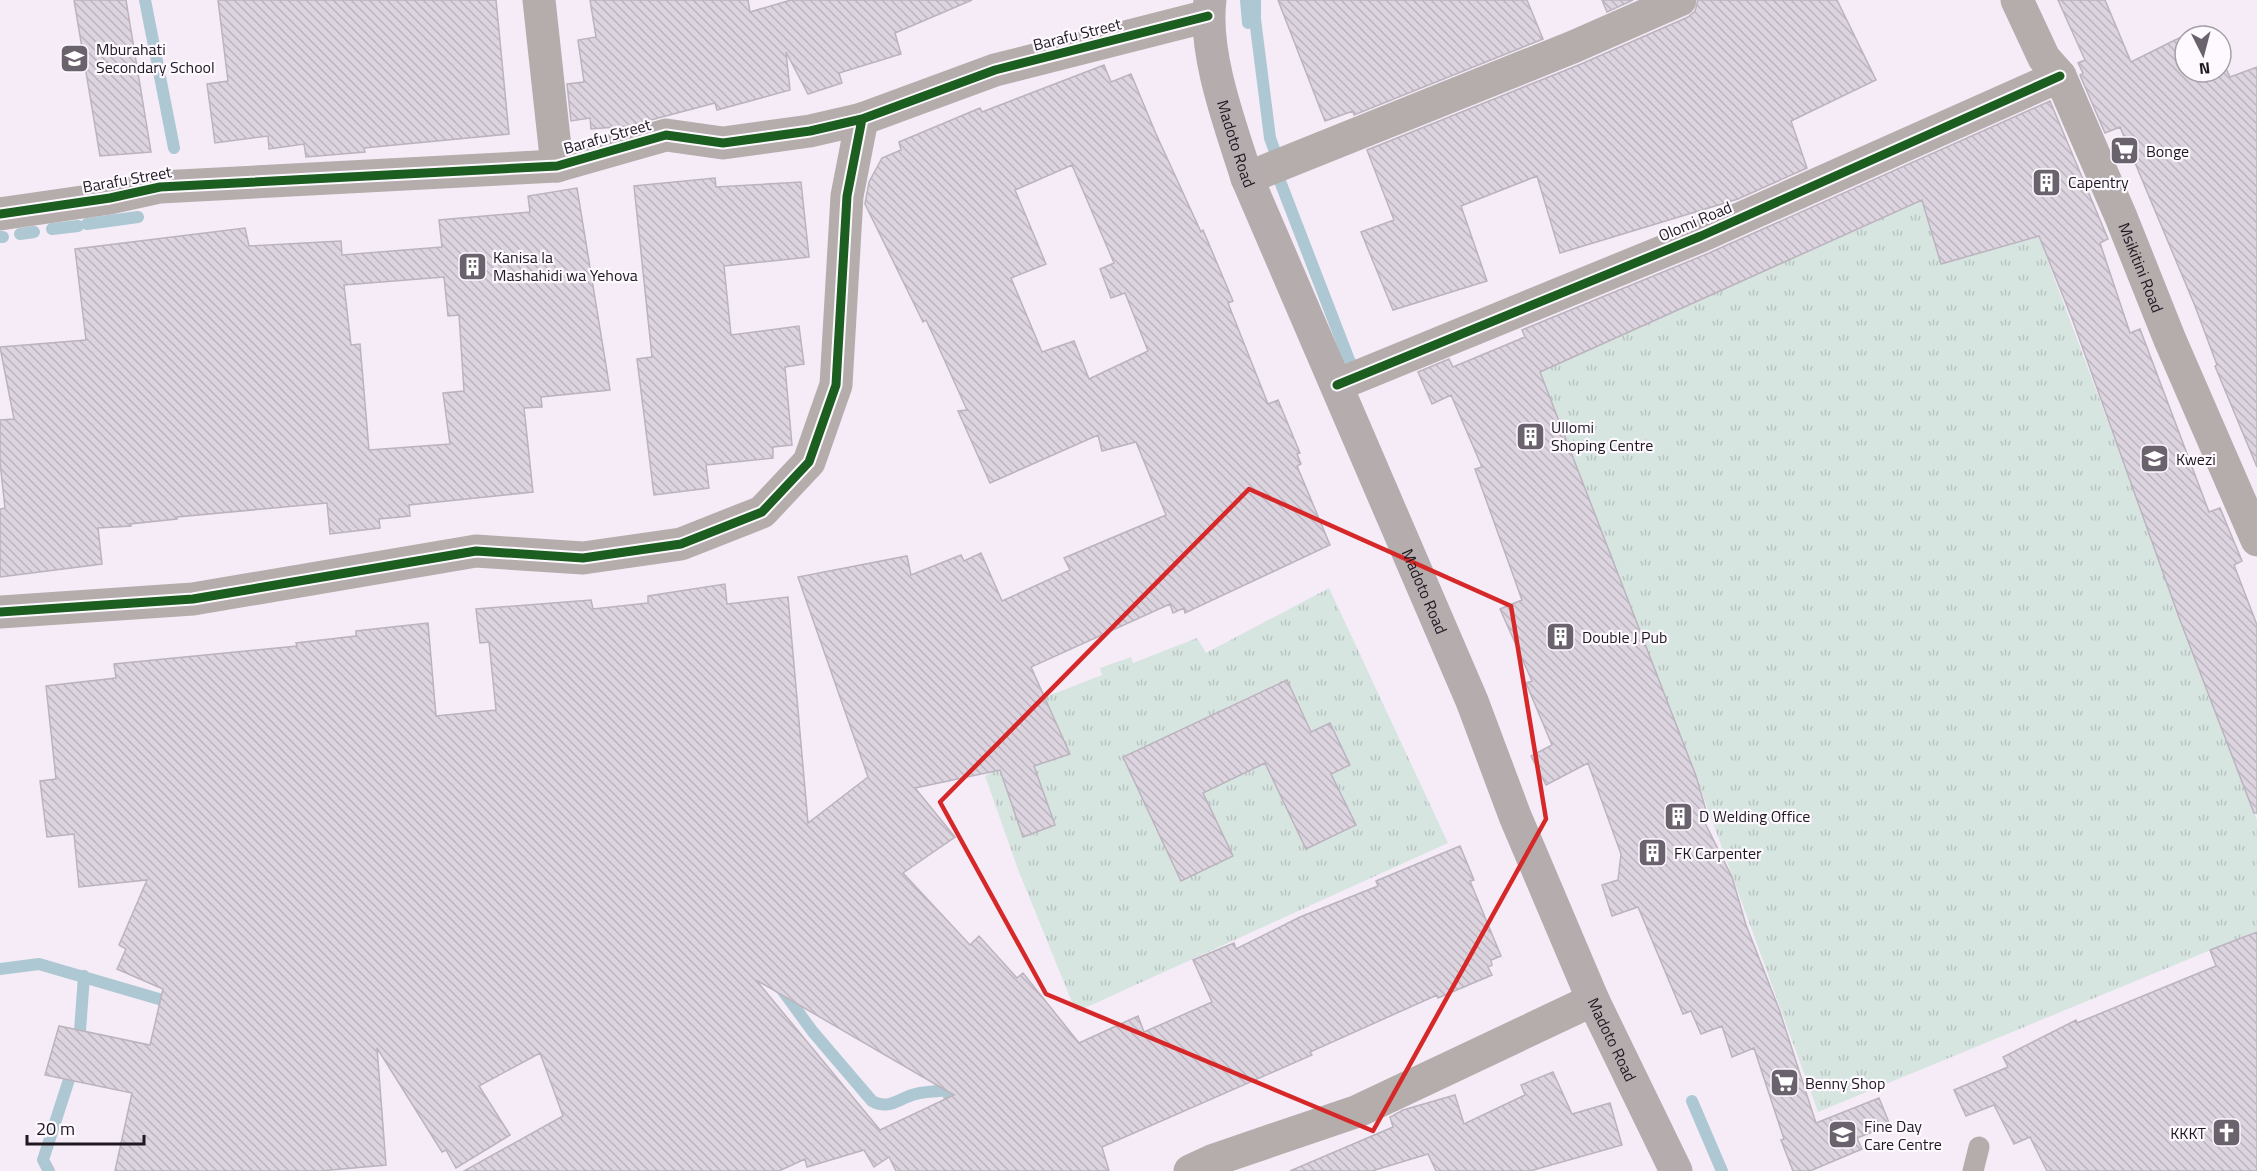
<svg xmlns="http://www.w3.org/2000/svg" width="2257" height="1171" font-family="'Titillium Web',sans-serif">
<defs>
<pattern id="park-tufts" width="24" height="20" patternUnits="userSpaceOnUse" patternTransform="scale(1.5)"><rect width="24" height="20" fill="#d7e5e1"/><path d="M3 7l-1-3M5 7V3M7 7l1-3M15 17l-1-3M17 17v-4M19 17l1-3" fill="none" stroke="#b8c4c1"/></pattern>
<pattern id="building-back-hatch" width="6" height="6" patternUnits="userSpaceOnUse" patternTransform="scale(1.5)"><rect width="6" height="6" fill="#dcd4df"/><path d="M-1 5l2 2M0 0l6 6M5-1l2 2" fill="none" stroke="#bcb5bf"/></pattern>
</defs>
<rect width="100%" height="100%" fill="#f5ecf7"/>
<path fill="url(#park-tufts)" d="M 2010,160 L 2257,820 L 2257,931 L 1818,1112 L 1697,779 L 1538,368 L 1590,349 Z
M 1329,588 L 1448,843 L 1076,1012 L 1019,872 L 985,776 L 995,771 L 981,722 L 1102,675 L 1100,668 L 1131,657 L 1133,663 L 1197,638 L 1206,653 Z"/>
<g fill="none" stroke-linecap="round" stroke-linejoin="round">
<path stroke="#adc8d3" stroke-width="12" d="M 145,0 L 174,148
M 1246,0 L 1248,23
M 1255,0 L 1255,19 L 1270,138 L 1279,163
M 1278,176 L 1349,360 L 1359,375
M 87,224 L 138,217
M 52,229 L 78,226
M 20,234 L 34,232
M 0,237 L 3,237
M 0,969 L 39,964 L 176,1004
M 780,987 L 813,1032 L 872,1101 C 888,1110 897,1100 912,1095 C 922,1091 935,1092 946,1090 L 956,1110
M 79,1044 L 84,976
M 1692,1101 L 1722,1171
M 49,1171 L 43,1160 L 74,1064"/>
</g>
<path fill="url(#building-back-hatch)" stroke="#bbb3bd" stroke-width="1.5" fill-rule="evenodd" d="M 74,0 L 126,0 L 151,152 L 100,156 Z
M 218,0 L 496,0 L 509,134 L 364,148 L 365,152 L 306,157 L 304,144 L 269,149 L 268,136 L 215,143 L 207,84 L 228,81 Z
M 590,0 L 748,0 L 750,12 L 791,0 L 972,0 L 895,33 L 901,54 L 839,73 L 842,83 L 808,94 L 786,52 L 790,90 L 717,110 L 715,103 L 628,126 L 591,129 L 590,118 L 571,121 L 567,84 L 584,82 L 578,40 L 596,37 Z
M 1278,0 L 1527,0 L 1543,39 L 1354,115 L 1353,111 L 1325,121 Z
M 1602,0 L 1633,0 L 1607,12 Z
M 1698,0 L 1837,0 L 1876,80 L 1791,121 L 1807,168 L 1738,199 L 1560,253 L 1537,176 L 1461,206 L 1487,281 L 1393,310 L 1361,232 L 1394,220 L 1367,150 L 1581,64 L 1688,17 L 1695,11 Z
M 2058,0 L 2105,0 L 2131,62 L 2175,40 L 2206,26 L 2211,36 L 2185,36 L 2185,72 L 2221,72 L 2221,57 L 2230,77 L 2257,67 L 2257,467 L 2215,366 L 2217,365 L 2195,306 L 2120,127 L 2105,133 L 2080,75 L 2083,73 L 2078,63 L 2085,60 Z
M 1104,65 L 1111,82 L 1131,74 L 1156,134 L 1201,232 L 1203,230 L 1233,301 L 1228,303 L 1268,404 L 1278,400 L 1300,453 L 1297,454 L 1301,464 L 1297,466 L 1330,545 L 1185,613 L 1184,608 L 1173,613 L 1170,604 L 1031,667 L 1070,754 L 1034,766 L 1055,825 L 1023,837 L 1000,770 L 915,788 L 955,837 L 903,873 L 970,945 L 979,936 L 1017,978 L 1023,973 L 1079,1043 L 1138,1016 L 1144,1032 L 1212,1002 L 1193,960 L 1234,943 L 1236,949 L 1300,917 L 1378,886 L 1376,881 L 1460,846 L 1474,880 L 1470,881 L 1501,956 L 1491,960 L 1492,965 L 1488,967 L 1492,975 L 1438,998 L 1437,995 L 1310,1052 L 1312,1055 L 1102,1147 L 1109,1171 L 896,1171 L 889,1157 L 874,1167 L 864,1150 L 807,1167 L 805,1159 L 779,1171 L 464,1171 L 563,1116 L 540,1053 L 479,1086 L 510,1135 L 456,1168 L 446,1150 L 442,1152 L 377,1048 L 386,1165 L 320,1171 L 115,1171 L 132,1093 L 45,1075 L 59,1026 L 150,1045 L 163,989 L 117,969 L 126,949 L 119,945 L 147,880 L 79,887 L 74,834 L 47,837 L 40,781 L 56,779 L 46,686 L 116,678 L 114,664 L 297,646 L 296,643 L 356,636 L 356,631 L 428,623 L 436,716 L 496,710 L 489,642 L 480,643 L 476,609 L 591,600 L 593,609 L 648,603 L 648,596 L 725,584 L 727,604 L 788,597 L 808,823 L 868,777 L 798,577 L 907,556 L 911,575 L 961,555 L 964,561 L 981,553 L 1002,601 L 1070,570 L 1064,558 L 1166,515 L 1136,442 L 1102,451 L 1098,435 L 990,483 L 958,411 L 967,410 L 934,337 L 926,320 L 923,322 L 865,204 L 869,182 L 882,158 L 901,150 L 899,142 L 980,108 L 982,112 ZM 1072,165 L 1114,263 L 1100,269 L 1111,298 L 1125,293 L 1148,351 L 1089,379 L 1074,341 L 1042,352 L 1011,278 L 1046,264 L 1015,190 ZM 756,980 L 954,1095 L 880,1130 Z
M 2050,101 L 2108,239 L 2100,243 L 2130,333 L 2140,329 L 2209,512 L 2220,508 L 2242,561 L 2234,565 L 2257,625 L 2257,813 L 2254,813 L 2180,620 L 2073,321 L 2039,236 L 1941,264 L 1922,200 L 1540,372 L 1696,776 L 1708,817 L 1703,819 L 1732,877 L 1746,925 L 1779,1009 L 1816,1123 L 1879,1098 L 1890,1125 L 1857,1138 L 1862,1149 L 1810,1171 L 1793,1171 L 1781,1140 L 1784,1139 L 1754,1048 L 1732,1057 L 1722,1026 L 1701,1034 L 1691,1011 L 1683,1014 L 1638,907 L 1612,916 L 1602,885 L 1618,880 L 1621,854 L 1588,763 L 1546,785 L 1531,756 L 1552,745 L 1526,683 L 1532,681 L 1500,609 L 1522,600 L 1475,469 L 1482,467 L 1451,395 L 1432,404 L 1418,372 L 1449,359 L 1453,367 L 1525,337 L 1522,330 L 1709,253 Z
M 715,178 L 716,187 L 801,182 L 809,257 L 724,266 L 731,335 L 799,326 L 804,364 L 785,367 L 792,445 L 773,447 L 773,458 L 706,465 L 709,488 L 654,495 L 637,359 L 652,357 L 634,186 Z
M 577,188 L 610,390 L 541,397 L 542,407 L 524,408 L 533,492 L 409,505 L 410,516 L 379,519 L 380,528 L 330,534 L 327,503 L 177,517 L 177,519 L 130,524 L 131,526 L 98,528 L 102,564 L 0,577 L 0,509 L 5,508 L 0,462 L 0,420 L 14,419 L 0,347 L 86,340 L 75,249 L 245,228 L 249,246 L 341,241 L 342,255 L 442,247 L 439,220 L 530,212 L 528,196 ZM 444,277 L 448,316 L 459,315 L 464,391 L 443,393 L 450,444 L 369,450 L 360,344 L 351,345 L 344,285 Z
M 1287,680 L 1311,732 L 1330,723 L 1350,765 L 1331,774 L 1356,825 L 1306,849 L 1265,763 L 1203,793 L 1233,856 L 1181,881 L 1123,757 Z
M 2257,932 L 2257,1171 L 2047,1171 L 2030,1137 L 2014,1144 L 1994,1105 L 1966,1116 L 1954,1090 L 2008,1067 L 2003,1057 L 2076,1020 L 2077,1023 L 2216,966 L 2210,950 Z
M 1553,1072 L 1572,1114 L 1610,1103 L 1622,1145 L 1530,1171 L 1436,1171 L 1428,1154 L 1372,1171 L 1290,1171 L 1393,1127 L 1390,1117 L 1403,1110 L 1455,1095 L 1464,1124 L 1525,1095 L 1521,1085 Z"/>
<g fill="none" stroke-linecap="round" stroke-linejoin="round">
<path stroke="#b4adac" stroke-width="21" d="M 1973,1171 L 1979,1147"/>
<g stroke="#b4adac" stroke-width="33">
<path d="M 539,0 L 557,166"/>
<path id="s1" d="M 2017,0 L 2044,58 L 2060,76 L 2121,217 L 2170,340 L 2257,540"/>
<path d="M 1247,178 L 1573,47 L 1680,0"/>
<path d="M 0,214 L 110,198 L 160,187 L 557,166 L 666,135 L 723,143 L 810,131 L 862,119 L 995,70 L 1208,16"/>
<path d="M 1337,385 L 1701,236 L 2060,76"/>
<path d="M 0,612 L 193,599 L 476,551 L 583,558 L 681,544 L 762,512 L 809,462 L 836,385 L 847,196 L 862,119"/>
<path d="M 1190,1171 L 1214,1160 L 1358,1111 L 1593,1000"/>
</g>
<path stroke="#b4acad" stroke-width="33" id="s2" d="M 1210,0 C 1203,54 1231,127 1247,178 L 1472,701 L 1515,816 L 1593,1000 L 1676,1171"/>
<defs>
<path id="cycleway" d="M 0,214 L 110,198 L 160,187 L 557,166 L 666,135 L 723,143 L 810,131 L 862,119 L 995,70 L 1208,16
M 1337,385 L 1701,236 L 2060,76
M 0,612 L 193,599 L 476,551 L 583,558 L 681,544 L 762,512 L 809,462 L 836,385 L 847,196 L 862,119"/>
</defs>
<use href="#cycleway" stroke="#fdf9ff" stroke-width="13"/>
<use href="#cycleway" stroke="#1b5e20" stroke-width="9"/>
</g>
<path fill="none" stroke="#d62828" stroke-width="4.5" stroke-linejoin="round" d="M 1249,489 L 1511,606 L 1546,819 L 1373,1131 L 1046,994 L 940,802 Z"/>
<defs>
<symbol id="school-square" viewBox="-11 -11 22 22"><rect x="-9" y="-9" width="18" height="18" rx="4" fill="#6a626c" stroke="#fdf9ff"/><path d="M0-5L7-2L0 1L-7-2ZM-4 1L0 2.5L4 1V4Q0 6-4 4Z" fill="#fff"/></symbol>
<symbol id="supermarket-square" viewBox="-11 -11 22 22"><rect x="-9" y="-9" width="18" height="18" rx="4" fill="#6a626c" stroke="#fdf9ff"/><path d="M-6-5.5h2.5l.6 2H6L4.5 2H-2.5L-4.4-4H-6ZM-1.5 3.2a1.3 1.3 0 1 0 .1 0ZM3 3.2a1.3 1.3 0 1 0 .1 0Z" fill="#fff"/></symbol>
<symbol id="building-square" viewBox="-11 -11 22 22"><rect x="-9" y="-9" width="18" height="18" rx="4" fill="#6a626c" stroke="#fdf9ff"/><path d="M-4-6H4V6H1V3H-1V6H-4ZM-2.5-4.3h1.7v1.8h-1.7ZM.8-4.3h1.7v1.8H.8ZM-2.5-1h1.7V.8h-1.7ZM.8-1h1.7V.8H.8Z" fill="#fff"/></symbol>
<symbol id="church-square" viewBox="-11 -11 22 22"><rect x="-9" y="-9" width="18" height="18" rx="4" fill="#6a626c" stroke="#fdf9ff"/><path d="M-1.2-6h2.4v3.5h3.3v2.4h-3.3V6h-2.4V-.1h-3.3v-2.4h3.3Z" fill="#fff"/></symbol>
</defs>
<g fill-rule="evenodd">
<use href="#school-square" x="58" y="42" width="33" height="33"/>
<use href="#supermarket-square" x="2108" y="134" width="33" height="33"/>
<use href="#building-square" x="2030" y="166" width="33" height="33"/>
<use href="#building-square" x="456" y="250" width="33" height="33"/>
<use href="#building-square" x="1514" y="420" width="33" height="33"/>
<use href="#school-square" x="2138" y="442" width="33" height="33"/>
<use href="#building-square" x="1544" y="620" width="33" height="33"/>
<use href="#building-square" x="1662" y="800" width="33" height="33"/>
<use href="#building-square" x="1636" y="836" width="33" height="33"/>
<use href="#supermarket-square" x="1768" y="1066" width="33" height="33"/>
<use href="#church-square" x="2210" y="1116" width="33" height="33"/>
<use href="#school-square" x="1826" y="1118" width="33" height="33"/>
</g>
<g text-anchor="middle" stroke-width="4.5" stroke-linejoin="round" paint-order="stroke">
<g font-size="16" fill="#1f1821" stroke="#fdf9ff">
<text transform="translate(1077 34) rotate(-14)" y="6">Barafu Street</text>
<text transform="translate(607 136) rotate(-16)" y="6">Barafu Street</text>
<text dy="6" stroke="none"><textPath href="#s2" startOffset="147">Madoto Road</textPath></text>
<text transform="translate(127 179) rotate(-10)" y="6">Barafu Street</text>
<text transform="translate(1695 221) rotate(-23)" y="6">Olomi Road</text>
<text dy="6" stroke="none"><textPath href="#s1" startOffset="296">Msikitini Road</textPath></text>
<text dy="6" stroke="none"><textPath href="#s2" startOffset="633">Madoto Road</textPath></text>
<text dy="6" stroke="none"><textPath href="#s2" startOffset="1119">Madoto Road</textPath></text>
</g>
<g font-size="16" fill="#1f1821" stroke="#fdf9ff" text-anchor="start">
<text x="96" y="55">Mburahati<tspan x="96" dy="18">Secondary School</tspan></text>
<text x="2146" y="157">Bonge</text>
<text x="2068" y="188">Capentry</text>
<text x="493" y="263">Kanisa la<tspan x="493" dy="18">Mashahidi wa Yehova</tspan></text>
<text x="1551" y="433">Ullomi<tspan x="1551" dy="18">Shoping Centre</tspan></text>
<text x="2176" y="465">Kwezi</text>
<text x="1582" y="643">Double J Pub</text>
<text x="1699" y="822">D Welding Office</text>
<text x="1674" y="859">FK Carpenter</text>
<text x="1805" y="1089">Benny Shop</text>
<text x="1864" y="1132">Fine Day<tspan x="1864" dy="18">Care Centre</tspan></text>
<text x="2206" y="1139" text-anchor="end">KKKT</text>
</g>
</g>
<g transform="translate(2203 54) rotate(174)"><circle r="28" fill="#fdf9ff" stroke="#a49fa6" stroke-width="1.5"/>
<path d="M0-4.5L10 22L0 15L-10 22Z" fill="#6a626c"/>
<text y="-9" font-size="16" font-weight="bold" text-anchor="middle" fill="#1f1821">N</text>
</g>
<path d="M27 1135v9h117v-9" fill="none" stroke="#1f1821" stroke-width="3"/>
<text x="36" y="1135" font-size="18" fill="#1f1821" stroke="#fdf9ff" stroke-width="4.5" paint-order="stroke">20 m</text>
</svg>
